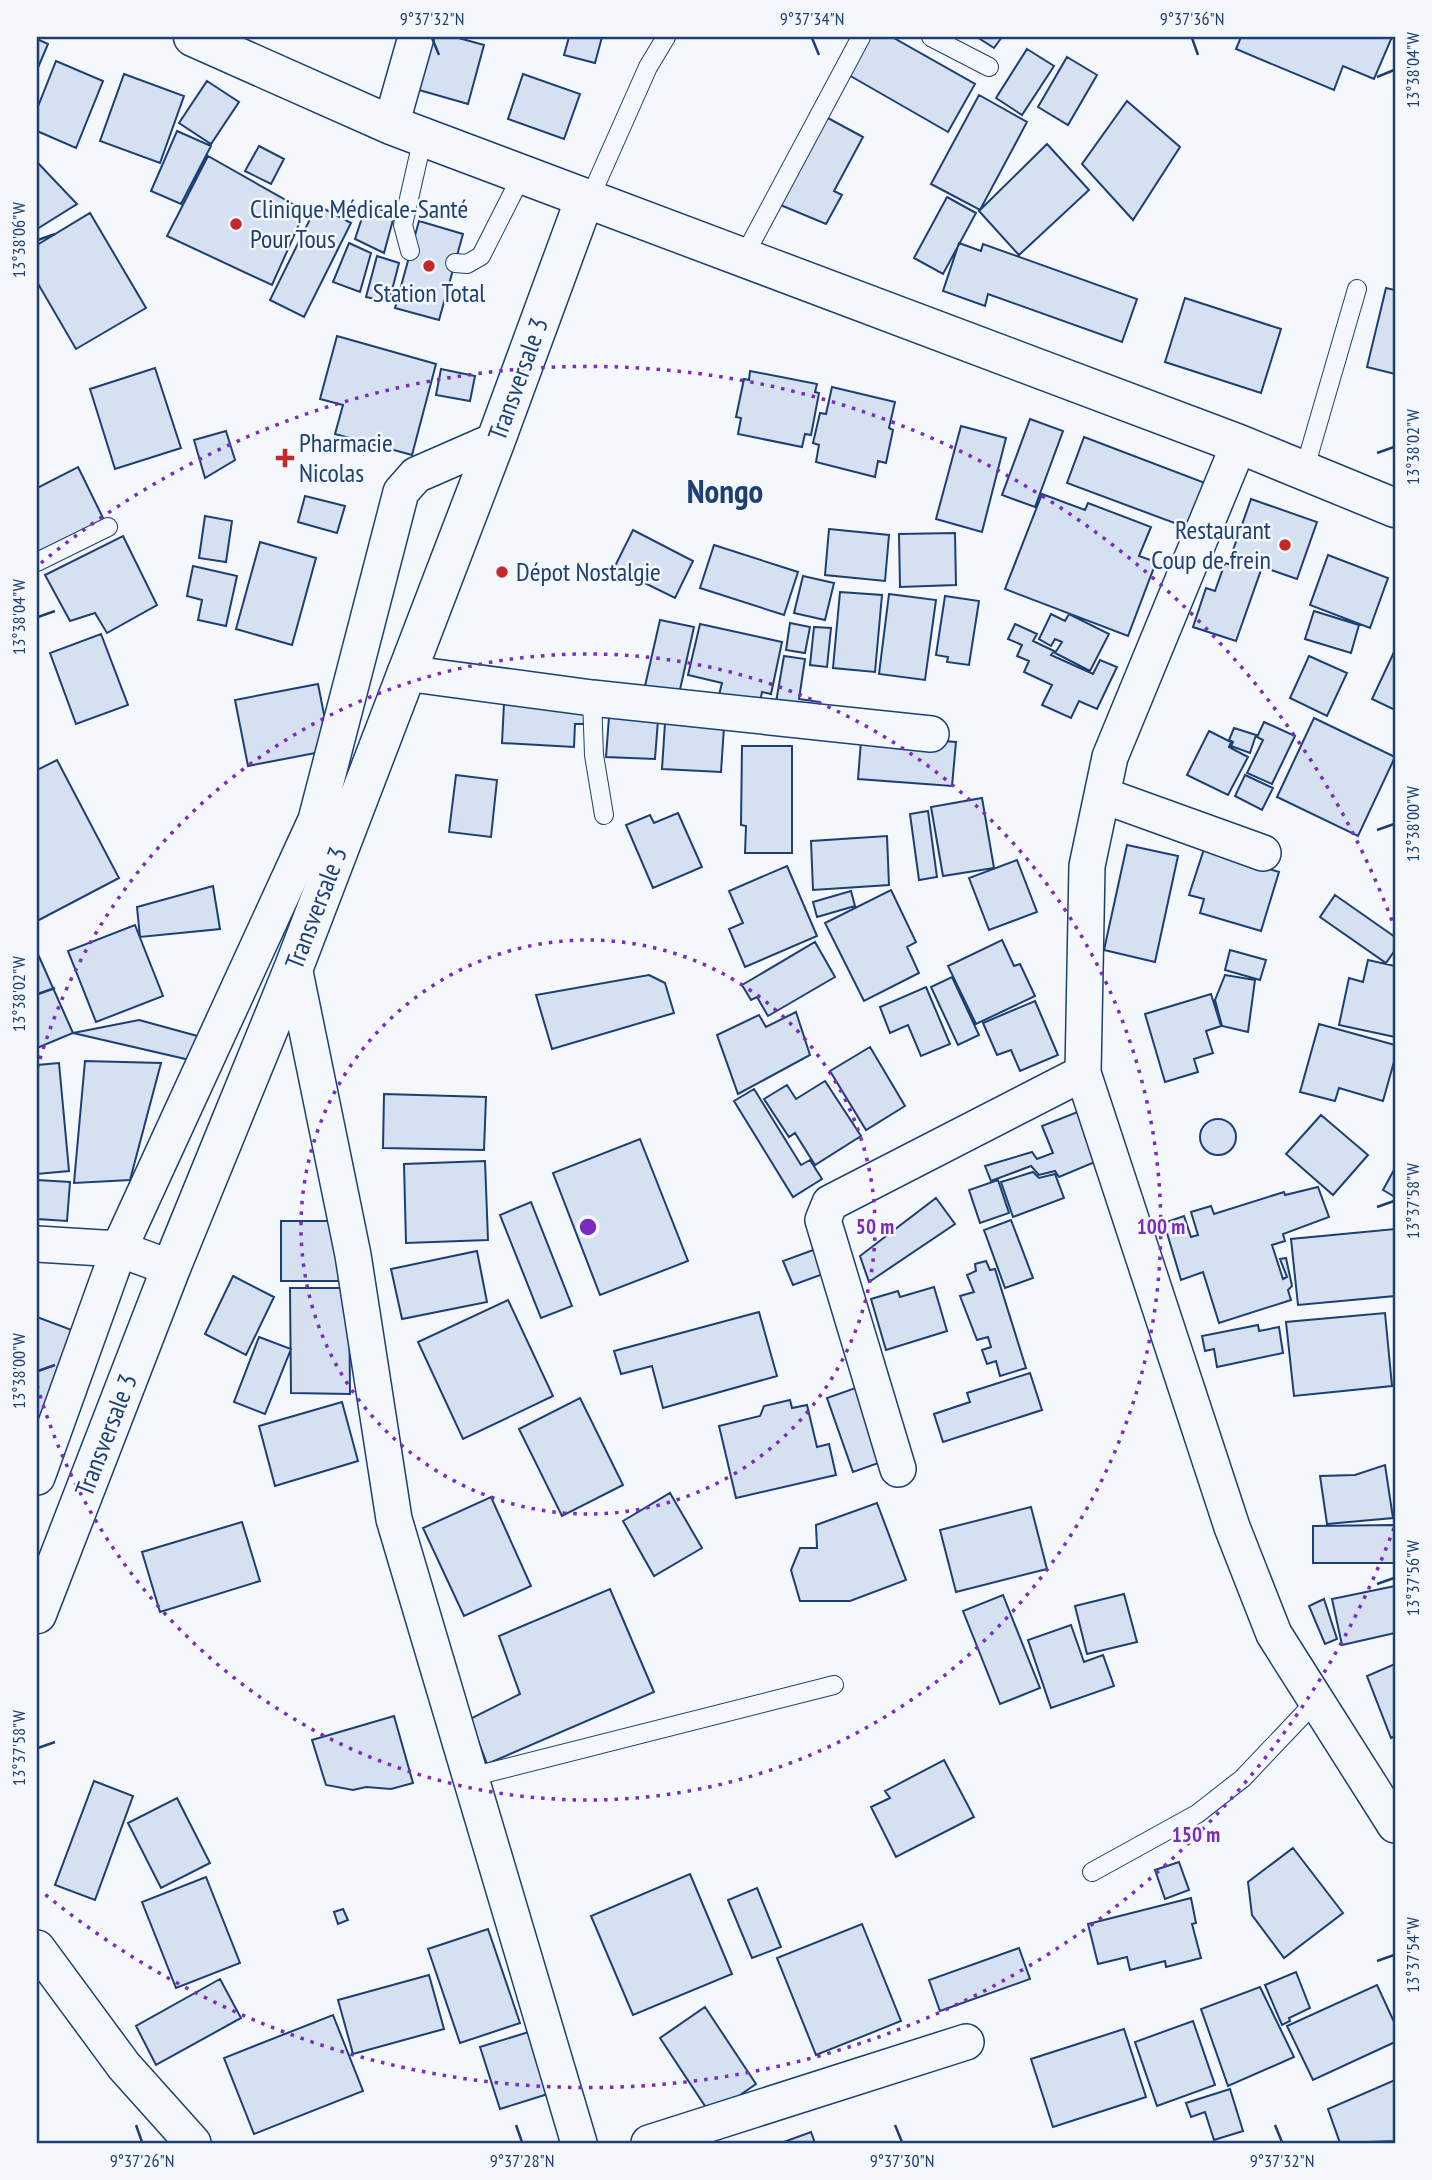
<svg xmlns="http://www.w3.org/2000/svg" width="1432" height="2180" font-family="'PT Sans Narrow',sans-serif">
<rect width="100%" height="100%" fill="#f4f7fb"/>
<path fill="#d5e0f0" stroke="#1d3f73" stroke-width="2" d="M 433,37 L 455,37 L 484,45 L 468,104 L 419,90 Z
M 569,37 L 602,37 L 595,63 L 564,55 Z
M 868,37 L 892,37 L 975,84 L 948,132 L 847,74 Z
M 977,37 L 1002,37 L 994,48 Z
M 1241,37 L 1392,37 L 1374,79 L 1343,66 L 1334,90 L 1236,49 Z
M 37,39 L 48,44 L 37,70 Z
M 1027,49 L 1054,66 L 1022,115 L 996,98 Z
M 1067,57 L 1097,75 L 1068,125 L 1038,107 Z
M 56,61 L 103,81 L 76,148 L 37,131 L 37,109 Z
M 124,74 L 184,96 L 160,163 L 100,141 Z
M 523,74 L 580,94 L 564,139 L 508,119 Z
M 207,81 L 239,102 L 211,144 L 179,123 Z
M 979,95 L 1027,122 L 980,210 L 931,184 Z
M 1127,101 L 1180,147 L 1133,220 L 1082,164 Z
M 826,117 L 863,137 L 834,191 L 842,195 L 826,224 L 778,204 Z
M 177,131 L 211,146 L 181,204 L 151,191 Z
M 1047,144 L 1089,190 L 1019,255 L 979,211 Z
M 259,146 L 284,159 L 271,184 L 245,171 Z
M 208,156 L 305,211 L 272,285 L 167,236 Z
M 37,162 L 77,204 L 37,229 Z
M 947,197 L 976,213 L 943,274 L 914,258 Z
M 367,203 L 394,216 L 384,253 L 355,239 Z
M 317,205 L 351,223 L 304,317 L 270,300 Z
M 90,213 L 146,308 L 76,349 L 37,282 L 37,245 Z
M 419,221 L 463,234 L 439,320 L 395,308 Z
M 349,243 L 371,253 L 360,292 L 333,282 Z
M 959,243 L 981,251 L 983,244 L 1137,299 L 1122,342 L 988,294 L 985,306 L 943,291 Z
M 377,256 L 399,263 L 389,302 L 366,297 Z
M 1386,288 L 1395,290 L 1395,374 L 1367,367 Z
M 1185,298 L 1281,329 L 1261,393 L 1165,362 Z
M 337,336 L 436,364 L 412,455 L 335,434 L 343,405 L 320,399 Z
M 155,368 L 181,448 L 115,469 L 90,389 Z
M 441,369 L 475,376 L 470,401 L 436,395 Z
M 750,371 L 817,384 L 815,392 L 819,393 L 811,435 L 805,434 L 802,447 L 738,434 L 741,418 L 736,417 L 744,379 L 749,380 Z
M 832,387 L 895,402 L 889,428 L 893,430 L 886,463 L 878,461 L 875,477 L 816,462 L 819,445 L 813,443 L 820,413 L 826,414 Z
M 1030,419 L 1063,431 L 1035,507 L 1002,495 Z
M 961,426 L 1006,438 L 982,532 L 936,519 Z
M 226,431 L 235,460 L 205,478 L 194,440 Z
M 1084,437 L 1213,486 L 1196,531 L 1067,483 Z
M 78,467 L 105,522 L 37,558 L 37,488 Z
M 1042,494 L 1085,510 L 1088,503 L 1151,527 L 1139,556 L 1156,562 L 1128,636 L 1005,589 Z
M 305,496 L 345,506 L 337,533 L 298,522 Z
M 1251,499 L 1317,522 L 1297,579 L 1231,556 Z
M 205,516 L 232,521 L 226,562 L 199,558 Z
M 829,529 L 889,535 L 885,581 L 825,575 Z
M 633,530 L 693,561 L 675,598 L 614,568 Z
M 955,533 L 956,585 L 900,587 L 899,534 Z
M 123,536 L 157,605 L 107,633 L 95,613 L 70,621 L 45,575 Z
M 260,542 L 316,558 L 292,645 L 236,629 Z
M 714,545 L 798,572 L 784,615 L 700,588 Z
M 1328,555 L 1388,578 L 1370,628 L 1310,605 Z
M 1236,561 L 1261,570 L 1236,641 L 1193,627 L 1206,588 L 1215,591 L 1225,563 L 1235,566 Z
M 193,566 L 237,576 L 226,626 L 198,620 L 202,600 L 187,596 Z
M 803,576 L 834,583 L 825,620 L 794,613 Z
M 840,592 L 882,595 L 875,672 L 833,668 Z
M 889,594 L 936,600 L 925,680 L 879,674 Z
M 945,596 L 979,601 L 969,665 L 947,662 L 948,657 L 936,655 Z
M 1314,611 L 1359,625 L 1351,653 L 1305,639 Z
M 1051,614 L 1065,621 L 1069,614 L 1109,634 L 1090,671 L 1055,653 L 1062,642 L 1055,639 L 1051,646 L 1039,639 Z
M 660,620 L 694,627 L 679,694 L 645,686 Z
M 790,623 L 810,627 L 805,653 L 786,650 Z
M 700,624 L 782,642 L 771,694 L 762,692 L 759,707 L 718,699 L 722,683 L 688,675 Z
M 1015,624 L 1037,634 L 1033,641 L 1054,651 L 1051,655 L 1093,674 L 1100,660 L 1117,667 L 1097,709 L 1079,701 L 1071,718 L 1042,705 L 1052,685 L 1024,672 L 1029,661 L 1017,656 L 1022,645 L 1008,639 Z
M 814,627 L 831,628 L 827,667 L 810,665 Z
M 101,634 L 128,705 L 76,724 L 50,653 Z
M 1395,650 L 1395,710 L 1372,699 Z
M 784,656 L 805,659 L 799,699 L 820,702 L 818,715 L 775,708 Z
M 1309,656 L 1347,673 L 1327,716 L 1290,698 Z
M 318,684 L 331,750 L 248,766 L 235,700 Z
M 504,703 L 584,707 L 584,724 L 575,724 L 574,747 L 502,743 Z
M 609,717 L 658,720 L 655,759 L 606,757 Z
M 1314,718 L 1395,757 L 1358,836 L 1277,797 Z
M 1264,722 L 1295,736 L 1272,784 L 1247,773 L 1263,740 L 1257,737 Z
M 665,723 L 724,727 L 721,772 L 662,769 Z
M 1234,728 L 1256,735 L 1250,753 L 1231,746 L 1233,742 L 1229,740 Z
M 1209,731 L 1231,742 L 1229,747 L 1248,757 L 1228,795 L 1187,775 Z
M 888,737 L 956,742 L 952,786 L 858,779 L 861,741 Z
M 742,746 L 792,746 L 792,853 L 745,853 L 746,826 L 741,825 Z
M 57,760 L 119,878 L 37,921 L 37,770 Z
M 456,775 L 497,780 L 491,837 L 449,832 Z
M 1245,775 L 1273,788 L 1262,810 L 1235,796 Z
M 982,798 L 994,868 L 943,876 L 931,807 Z
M 928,811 L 937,877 L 919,880 L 910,814 Z
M 678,813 L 702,867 L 653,888 L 626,825 L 650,815 L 654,823 Z
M 887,836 L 889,885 L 813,890 L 811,841 Z
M 1127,845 L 1178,856 L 1155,962 L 1104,950 Z
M 1204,849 L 1279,872 L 1261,931 L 1200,913 L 1204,899 L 1189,895 Z
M 1017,860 L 1037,912 L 989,930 L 969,878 Z
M 787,866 L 817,936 L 745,967 L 729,929 L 743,923 L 729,891 Z
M 213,886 L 220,929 L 140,937 L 137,907 Z
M 891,890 L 916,942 L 907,947 L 919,973 L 864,1001 L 825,923 Z
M 851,891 L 855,906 L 817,917 L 813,902 Z
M 1335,895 L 1395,937 L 1395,950 L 1386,963 L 1320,917 Z
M 135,925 L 163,996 L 96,1022 L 68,951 Z
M 1002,940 L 1014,966 L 1020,964 L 1035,996 L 976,1024 L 948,966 Z
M 815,942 L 835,977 L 768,1016 L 757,997 L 751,1000 L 742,985 Z
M 1230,950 L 1266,960 L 1260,980 L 1225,970 Z
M 37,952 L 73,1033 L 37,1048 Z
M 1368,960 L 1395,966 L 1395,1037 L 1339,1025 L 1349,978 L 1363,982 Z
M 649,975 L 665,983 L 674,1013 L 552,1049 L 536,995 Z
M 1225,975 L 1255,980 L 1248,1032 L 1222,1026 L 1215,1000 Z
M 952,977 L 979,1035 L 958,1045 L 931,987 Z
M 926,987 L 950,1044 L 921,1056 L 908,1025 L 890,1033 L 880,1007 Z
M 1211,994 L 1221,1026 L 1206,1031 L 1213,1053 L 1194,1059 L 1198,1072 L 1165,1082 L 1145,1014 Z
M 1035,1001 L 1058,1055 L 1020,1071 L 1011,1050 L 997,1055 L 983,1023 Z
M 796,1012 L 810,1055 L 738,1094 L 717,1035 L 759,1015 L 766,1027 Z
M 139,1020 L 201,1037 L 190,1060 L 73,1033 Z
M 1319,1024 L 1395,1045 L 1395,1058 L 1383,1101 L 1339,1088 L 1335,1101 L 1300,1092 Z
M 870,1047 L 905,1106 L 866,1130 L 830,1071 Z
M 85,1061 L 161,1063 L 130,1180 L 74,1183 Z
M 59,1063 L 69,1171 L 37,1174 L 37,1065 Z
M 825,1081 L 861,1136 L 815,1165 L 795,1133 L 789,1137 L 764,1099 L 787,1085 L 796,1099 Z
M 754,1089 L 801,1165 L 810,1160 L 822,1179 L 793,1197 L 734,1101 Z
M 384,1094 L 486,1097 L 484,1150 L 383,1148 Z
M 1080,1111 L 1095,1162 L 1059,1177 L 1055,1171 L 1039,1175 L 1031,1166 L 991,1181 L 985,1166 L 1032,1152 L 1037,1159 L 1053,1153 L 1042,1126 Z
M 1321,1115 L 1368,1155 L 1333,1195 L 1286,1154 Z
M1200 1137a18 18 0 1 1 36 0a18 18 0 1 1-36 0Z
M 640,1139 L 688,1261 L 600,1295 L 553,1173 Z
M 485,1161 L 488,1240 L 406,1243 L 404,1164 Z
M 1395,1168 L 1395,1197 L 1383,1190 Z
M 1033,1172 L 1039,1178 L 1055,1174 L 1064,1198 L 1013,1217 L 1001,1182 Z
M 37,1180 L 70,1182 L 67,1221 L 37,1219 Z
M 998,1180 L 1009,1213 L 980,1223 L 969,1190 Z
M 1318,1187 L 1329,1217 L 1283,1234 L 1285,1241 L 1272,1245 L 1283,1279 L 1287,1277 L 1280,1259 L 1286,1258 L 1292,1286 L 1288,1290 L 1291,1300 L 1219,1323 L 1203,1272 L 1181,1280 L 1164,1223 L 1184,1216 L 1191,1237 L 1198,1235 L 1191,1212 L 1211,1206 L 1214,1214 L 1284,1192 L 1285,1195 Z
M 936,1198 L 955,1224 L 869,1282 L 860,1256 Z
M 531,1202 L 572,1306 L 541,1318 L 500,1215 Z
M 1011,1220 L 1033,1278 L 1005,1288 L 984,1230 Z
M 281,1221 L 340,1221 L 340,1281 L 281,1281 Z
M 1395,1229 L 1395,1296 L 1298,1305 L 1291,1239 Z
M 816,1249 L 834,1270 L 793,1285 L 783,1261 Z
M 477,1251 L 487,1302 L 402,1319 L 391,1269 Z
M 986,1261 L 990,1270 L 995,1269 L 1026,1368 L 1000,1376 L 996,1361 L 987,1364 L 982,1350 L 991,1347 L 988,1337 L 977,1340 L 960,1296 L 974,1292 L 967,1275 L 976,1271 L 975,1264 Z
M 233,1276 L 274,1297 L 246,1355 L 205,1334 Z
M 934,1287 L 947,1331 L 886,1350 L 871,1299 L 898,1291 L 900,1297 Z
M 290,1288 L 349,1288 L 350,1394 L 291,1393 Z
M 508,1300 L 553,1396 L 463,1439 L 418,1342 Z
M 759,1312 L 777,1376 L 663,1408 L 652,1366 L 621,1374 L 614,1351 Z
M 1385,1313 L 1392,1386 L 1294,1396 L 1286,1322 Z
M 37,1317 L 77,1332 L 45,1424 L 37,1421 Z
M 1258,1325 L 1259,1331 L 1279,1327 L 1283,1353 L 1217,1367 L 1214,1349 L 1205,1351 L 1202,1336 Z
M 259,1337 L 291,1349 L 265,1414 L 234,1402 Z
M 1030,1373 L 1042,1410 L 943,1442 L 934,1414 L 970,1402 L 967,1393 Z
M 864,1385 L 890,1459 L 853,1472 L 827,1398 Z
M 580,1398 L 623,1485 L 562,1516 L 519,1429 Z
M 790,1400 L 792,1408 L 807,1405 L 817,1447 L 829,1444 L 836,1475 L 736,1498 L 719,1426 L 760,1416 L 764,1406 Z
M 342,1402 L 358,1461 L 275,1486 L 259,1426 Z
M 1385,1465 L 1393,1518 L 1327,1524 L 1320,1476 L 1355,1475 Z
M 670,1493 L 702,1548 L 654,1576 L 623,1521 Z
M 491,1497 L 531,1586 L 464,1616 L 423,1528 Z
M 877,1503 L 906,1580 L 850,1601 L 800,1601 L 791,1570 L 800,1548 L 817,1548 L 816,1525 Z
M 1031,1507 L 1047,1569 L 956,1592 L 940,1530 Z
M 242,1522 L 260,1581 L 160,1612 L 142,1552 Z
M 1395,1525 L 1395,1563 L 1313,1563 L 1313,1526 Z
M 1395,1586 L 1395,1633 L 1342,1645 L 1332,1599 Z
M 610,1589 L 654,1692 L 487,1764 L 470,1719 L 520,1694 L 499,1636 Z
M 1124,1594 L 1137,1642 L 1087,1654 L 1075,1606 Z
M 1003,1595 L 1040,1688 L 1000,1704 L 963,1611 Z
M 1324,1599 L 1337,1639 L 1325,1644 L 1309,1606 Z
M 1071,1625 L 1084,1662 L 1103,1655 L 1114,1686 L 1051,1708 L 1028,1640 Z
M 1395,1664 L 1395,1736 L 1391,1738 L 1367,1676 Z
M 394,1716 L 413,1783 L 391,1789 L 366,1787 L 353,1790 L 326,1785 L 312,1740 Z
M 944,1760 L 974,1817 L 896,1857 L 871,1807 L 890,1798 L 885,1791 Z
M 94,1781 L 133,1796 L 95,1900 L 55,1885 Z
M 177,1798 L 210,1863 L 161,1888 L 128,1823 Z
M 1293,1848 L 1343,1913 L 1284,1958 L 1252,1915 L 1248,1882 Z
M 1179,1862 L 1189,1890 L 1165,1899 L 1155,1870 Z
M 690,1874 L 732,1974 L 633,2015 L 591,1916 Z
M 206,1877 L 240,1963 L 176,1988 L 142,1902 Z
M 757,1888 L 781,1947 L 752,1958 L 728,1900 Z
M 1191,1898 L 1196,1923 L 1192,1924 L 1201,1958 L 1166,1967 L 1165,1961 L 1130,1970 L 1127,1957 L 1098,1964 L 1088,1924 Z
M 343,1909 L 348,1920 L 338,1924 L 334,1912 Z
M 862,1924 L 901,2021 L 816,2055 L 777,1958 Z
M 488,1929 L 520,2023 L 460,2043 L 428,1949 Z
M 1019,1948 L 1030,1979 L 940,2011 L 929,1980 Z
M 1296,1972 L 1310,2008 L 1289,2018 L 1290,2021 L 1282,2025 L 1265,1985 Z
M 429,1975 L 444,2029 L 353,2054 L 338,2000 Z
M 220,1979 L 241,2018 L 156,2065 L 136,2026 Z
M 1377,1985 L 1395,2024 L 1395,2042 L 1313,2080 L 1287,2026 Z
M 1260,1987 L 1294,2057 L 1228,2086 L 1201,2009 Z
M 705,2007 L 756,2084 L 711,2115 L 660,2038 Z
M 333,2015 L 363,2091 L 254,2134 L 224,2058 Z
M 1193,2021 L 1215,2085 L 1157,2106 L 1135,2042 Z
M 1124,2029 L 1146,2097 L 1053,2127 L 1031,2059 Z
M 532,2031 L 551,2093 L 500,2109 L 480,2047 Z
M 1395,2080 L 1395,2141 L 1340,2143 L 1328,2109 Z
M 1230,2089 L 1243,2131 L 1214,2140 L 1205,2112 L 1191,2117 L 1186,2103 Z
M 811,2132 L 815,2143 L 781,2143 Z"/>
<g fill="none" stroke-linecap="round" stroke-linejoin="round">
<defs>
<path id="lane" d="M 931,37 L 989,67
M 589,200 L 648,67 L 666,37
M 410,251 L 403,225 L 423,137
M 743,258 L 861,37
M 455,263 L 467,264 L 481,256 L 522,175
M 1304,471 L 1357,289
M 37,562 L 108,527
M 592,698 L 594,755 L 604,815
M 471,1777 L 834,1685
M 1092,1872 L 1197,1814 L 1243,1778 L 1316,1701"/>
<path id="street" d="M 391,125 L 416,37
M 1239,444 L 1110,757 L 1087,866 L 1083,1073 L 1232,1527 L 1274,1634 L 1395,1825
M 405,673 L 592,698 L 931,734
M 1102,795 L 1263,853
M 294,967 L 353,1255 L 394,1519 L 579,2143
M 37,1244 L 119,1249 L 171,1268
M 898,1469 L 823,1220 L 830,1203 L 1083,1073
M 37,1477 L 119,1249 L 316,820 L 401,492 L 416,475 L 496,440
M 37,1948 L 124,2066 L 193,2143
M 649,2143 L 966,2042"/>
<path id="secondary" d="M 37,1614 L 171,1268 L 294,967 L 496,440 L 585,198"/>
<path id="primary" d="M 193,37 L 391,125 L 1239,444 L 1395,508"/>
</defs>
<use href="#lane" stroke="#1d3f73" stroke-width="20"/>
<use href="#street" stroke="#1d3f73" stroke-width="38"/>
<use href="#secondary" stroke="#1d3f73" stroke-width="41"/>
<use href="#primary" stroke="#1d3f73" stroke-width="41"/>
<use href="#lane" stroke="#f4f7fb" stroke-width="18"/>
<use href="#street" stroke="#f4f7fb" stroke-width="35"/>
<use href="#secondary" stroke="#f4f7fb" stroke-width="38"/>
<use href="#primary" stroke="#f4f7fb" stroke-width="38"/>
</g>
<path fill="none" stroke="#1d3f73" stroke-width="2.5" d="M 432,38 L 439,55M 812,38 L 819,55M 1192,38 L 1198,55M 1377,77 L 1394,70M 38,240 L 55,234M 1377,453 L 1394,447M 38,617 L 55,611M 1377,830 L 1394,824M 38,994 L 55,988M 1377,1207 L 1394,1201M 38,1371 L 55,1365M 1377,1584 L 1394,1578M 38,1748 L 55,1742M 1377,1961 L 1394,1955M 136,2125 L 142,2142M 516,2125 L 522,2142M 895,2125 L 902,2142M 1275,2125 L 1282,2142"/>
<g fill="none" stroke="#7b2cbf" stroke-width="3.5" stroke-dasharray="3.5 7">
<circle cx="588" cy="1227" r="287"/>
<path d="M37 1069A573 573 0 1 1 37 1385"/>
<path d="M1394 1528A860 860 0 0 1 41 1891M41 563A860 860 0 0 1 1394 926"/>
</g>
<g fill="#c62828" stroke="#f4f7fb" stroke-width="2.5">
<circle cx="236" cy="224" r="7"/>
<circle cx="429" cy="266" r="7"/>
<path d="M281.5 447.5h7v7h7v7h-7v7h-7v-7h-7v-7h7z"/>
<circle cx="1285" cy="545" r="7"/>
<circle cx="502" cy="572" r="7"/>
</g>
<g text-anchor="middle" stroke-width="5" stroke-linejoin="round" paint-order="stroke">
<g font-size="26" fill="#1d3f73" stroke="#f4f7fb" text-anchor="start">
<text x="250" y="218">Clinique Médicale-Santé<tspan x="250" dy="30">Pour Tous</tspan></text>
<text x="429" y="302" text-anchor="middle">Station Total</text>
<text x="299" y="452">Pharmacie<tspan x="299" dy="30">Nicolas</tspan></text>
<text x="1271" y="539" text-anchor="end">Restaurant<tspan x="1271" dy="30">Coup de frein</tspan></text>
<text x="516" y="581">Dépot Nostalgie</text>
</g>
<g font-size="26" fill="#1d3f73" stroke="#f4f7fb">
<text transform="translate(518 379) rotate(-70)" y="9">Transversale 3</text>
<text transform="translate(316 908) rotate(-69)" y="9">Transversale 3</text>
<text transform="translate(106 1435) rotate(-69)" y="9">Transversale 3</text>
</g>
<g font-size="33" font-weight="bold" fill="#1d3f73" stroke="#f4f7fb">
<text x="725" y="503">Nongo</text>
</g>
</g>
<circle cx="588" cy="1227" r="10" fill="#7b2cbf" stroke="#f4f7fb" stroke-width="3.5"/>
<g font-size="21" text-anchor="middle" font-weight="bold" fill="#7b2cbf" stroke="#f4f7fb" stroke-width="5" stroke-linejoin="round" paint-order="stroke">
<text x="875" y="1234">50 m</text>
<text x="1161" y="1234">100 m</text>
<text x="1196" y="1842">150 m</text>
</g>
<rect width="1432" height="2180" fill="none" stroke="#f4f7fb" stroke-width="77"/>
<rect x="38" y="38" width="1356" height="2104" fill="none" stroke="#1d3f73" stroke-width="2.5"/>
<g font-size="18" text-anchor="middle" fill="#1d3f73">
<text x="432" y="25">9°37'32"N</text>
<text x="812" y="25">9°37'34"N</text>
<text x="1192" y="25">9°37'36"N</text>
<text transform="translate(1413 70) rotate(-90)" y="6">13°38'04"W</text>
<text transform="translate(19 240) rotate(-90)" y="6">13°38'06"W</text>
<text transform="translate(1413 447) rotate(-90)" y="6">13°38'02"W</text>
<text transform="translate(19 617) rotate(-90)" y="6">13°38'04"W</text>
<text transform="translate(1413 824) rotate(-90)" y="6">13°38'00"W</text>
<text transform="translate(19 994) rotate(-90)" y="6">13°38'02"W</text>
<text transform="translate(1413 1201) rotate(-90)" y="6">13°37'58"W</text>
<text transform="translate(19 1371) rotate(-90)" y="6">13°38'00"W</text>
<text transform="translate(1413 1578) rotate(-90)" y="6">13°37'56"W</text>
<text transform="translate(19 1748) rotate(-90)" y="6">13°37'58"W</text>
<text transform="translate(1413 1955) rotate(-90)" y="6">13°37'54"W</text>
<text x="142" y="2167">9°37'26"N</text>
<text x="522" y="2167">9°37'28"N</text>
<text x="902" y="2167">9°37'30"N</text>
<text x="1282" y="2167">9°37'32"N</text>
</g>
</svg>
